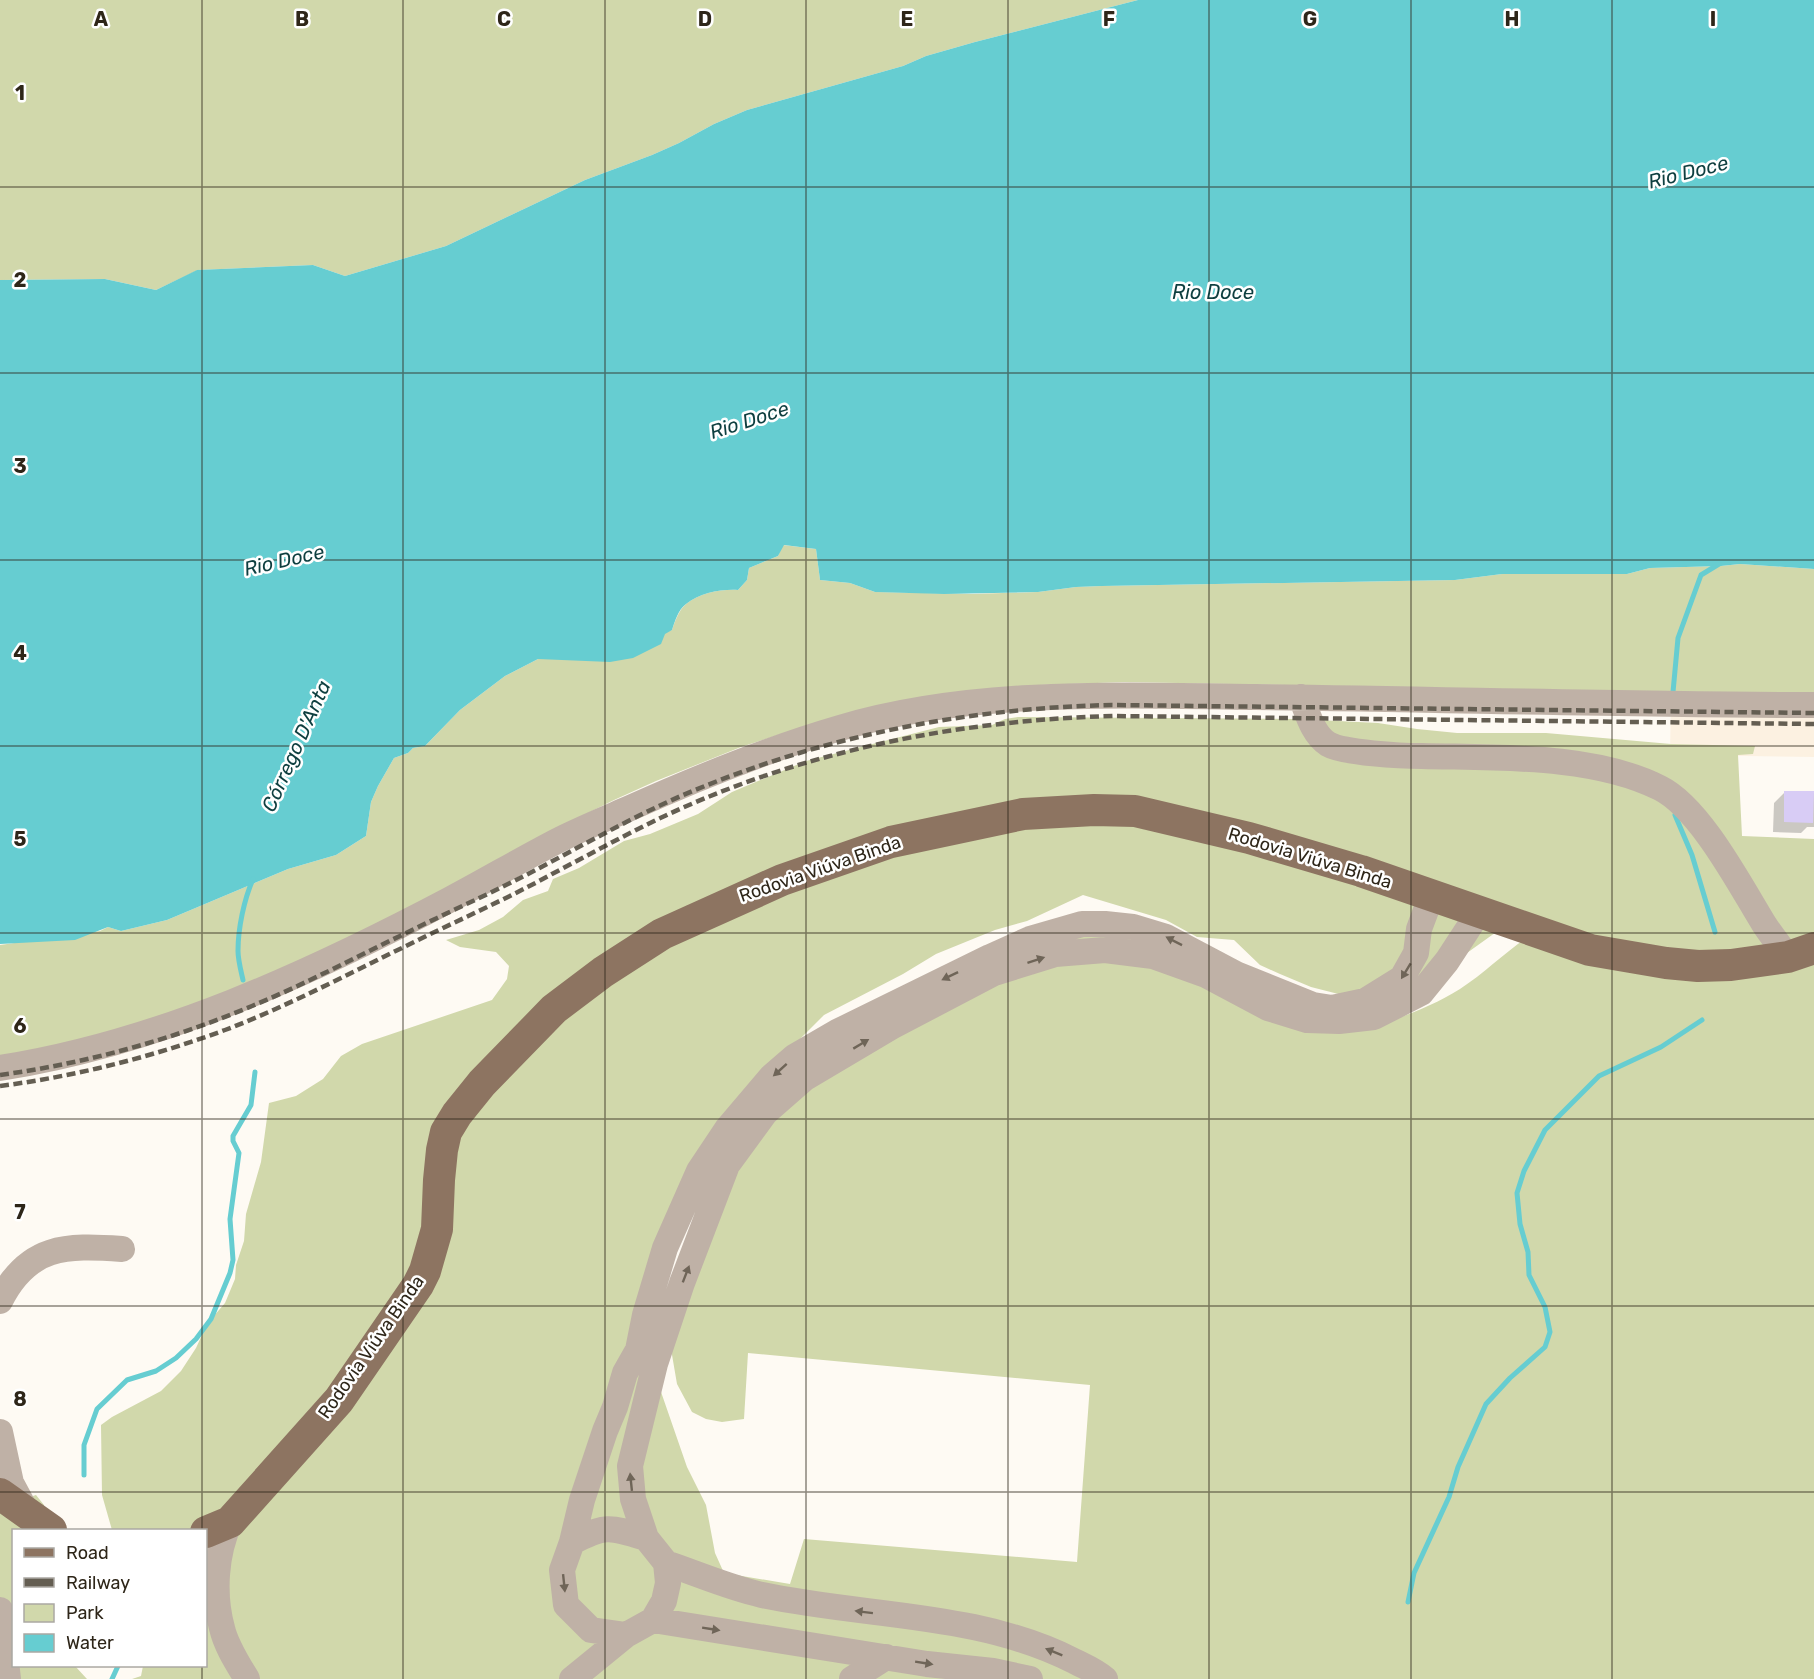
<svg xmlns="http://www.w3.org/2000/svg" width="1814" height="1679" font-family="Rubik,sans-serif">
<rect width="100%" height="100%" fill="#fefaf3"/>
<path fill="#fcf1e1" d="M 1671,696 L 1814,697 L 1814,757 L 1670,755 Z"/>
<path fill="#d1d8ab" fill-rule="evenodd" d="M 0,0 L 1138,0 L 975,42 L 926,56 L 903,66 L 747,110 L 714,124 L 679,143 L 652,155 L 585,180 L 446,246 L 345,276 L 313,265 L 198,270 L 156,290 L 105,279 L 0,280 Z
M 783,545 L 816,549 L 820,580 L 850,583 L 875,592 L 972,594 L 1038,592 L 1076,587 L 1102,586 L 1455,580 L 1502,574 L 1627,574 L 1650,568 L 1721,566 L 1740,564 L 1814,569 L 1814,707 L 1286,685 L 1125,682 L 1040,685 L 784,733 L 741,747 L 656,781 L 614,800 L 574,820 L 416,909 L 172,1018 L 0,1058 L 0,945 L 100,931 L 108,927 L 121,931 L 167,920 L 288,869 L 336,855 L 366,836 L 371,802 L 378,786 L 394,758 L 408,753 L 413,748 L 425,746 L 460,710 L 505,676 L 538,659 L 572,659 L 672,630 C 675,621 679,610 686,604 C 700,593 721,589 738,590 L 747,580 L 749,568 L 778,556 Z
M 1018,717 L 1298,719 L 1378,723 L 1417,729 L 1457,733 L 1546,733 L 1671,744 L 1755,746 L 1753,754 L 1738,755 L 1742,836 L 1814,839 L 1814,1679 L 132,1679 L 141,1676 L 143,1666 L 206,1666 L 206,1530 L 112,1530 L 102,1495 L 101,1425 L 112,1417 L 161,1391 L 181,1371 L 196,1348 L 207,1324 L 225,1303 L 235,1279 L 236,1265 L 244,1241 L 246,1214 L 261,1162 L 269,1103 L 296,1096 L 323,1079 L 341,1056 L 362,1044 L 492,1000 L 507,979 L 509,966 L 496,952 L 460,947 L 446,940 L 479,930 L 503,917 L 523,900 L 548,891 L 553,879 L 579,868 L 624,841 L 650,834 L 698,814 L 732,792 L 806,761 L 939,727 L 992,725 L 1005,719 ZM 1083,895 L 1166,920 L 1197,937 L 1234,940 L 1260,965 L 1280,974 L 1311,987 L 1358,999 L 1439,973 L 1513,920 L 1531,935 C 1506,951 1485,973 1460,989 C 1428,1009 1396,1019 1361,1031 L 1147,936 L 1052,937 L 766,1117 L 685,1265 L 671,1349 L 677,1384 L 692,1412 L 706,1419 L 722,1422 L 744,1419 L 748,1353 L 1090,1385 L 1077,1562 L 804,1539 L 790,1584 L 724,1573 L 715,1553 L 706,1505 L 687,1467 L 660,1389 L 658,1285 L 685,1229 L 776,1063 L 824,1015 L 903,974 L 936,954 L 995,930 L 1027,921 Z
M 36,1495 L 44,1505 L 49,1530 L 14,1530 L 14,1666 L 75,1666 L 87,1679 L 0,1679 L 0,1499 L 24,1499 Z"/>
<path fill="#66cdd1" d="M 1138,0 L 1814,0 L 1814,569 L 1740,564 L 1721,566 L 1650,568 L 1627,574 L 1502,574 L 1455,580 L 1102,586 L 1076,587 L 1038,592 L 944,594 L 875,592 L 850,583 L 820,580 L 816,549 L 784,545 L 778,556 L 749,568 L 747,580 L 738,590 C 721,589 700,593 686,604 C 678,610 675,621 672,630 L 665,634 L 661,644 L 633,658 L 610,662 L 538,659 L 505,676 L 460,710 L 425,746 L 413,748 L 408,753 L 394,758 L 378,786 L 371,802 L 366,836 L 336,855 L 288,869 L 167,920 L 121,931 L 108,927 L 75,940 L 0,944 L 0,280 L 105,279 L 156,290 L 197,270 L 313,265 L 345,276 L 446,246 L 585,180 L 652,155 L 679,143 L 714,124 L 747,110 L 903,66 L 926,56 L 975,42 Z"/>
<path fill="#0003" d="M 1785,792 L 1814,793 L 1814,827 L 1807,827 L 1801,833 L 1773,832 L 1774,803 Z"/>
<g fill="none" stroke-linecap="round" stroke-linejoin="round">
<path stroke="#66cdd1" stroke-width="5" d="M 1673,692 L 1678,638 L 1701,575 L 1719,564
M 1675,815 L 1692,855 L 1715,932
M 243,980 C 241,971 238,960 238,951 C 238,928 244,900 253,879
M 84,1475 L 84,1445 L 97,1409 L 127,1380 L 156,1371 L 176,1358 L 196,1339 L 211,1319 L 230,1273 L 233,1260 L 230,1219 L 239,1153 L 233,1141 L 233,1136 L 251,1105 L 255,1072
M 1408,1602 L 1414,1573 L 1449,1497 L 1458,1467 L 1486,1404 L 1510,1378 L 1545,1347 L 1550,1332 L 1545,1307 L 1529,1275 L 1528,1252 L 1520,1224 L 1517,1193 L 1524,1171 L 1545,1130 L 1599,1076 L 1661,1047 L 1702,1020
M 112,1679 L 118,1666"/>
</g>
<path fill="#d8ccf5" d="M 1784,791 L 1814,791 L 1813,823 L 1784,822 Z"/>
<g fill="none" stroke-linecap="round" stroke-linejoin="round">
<path stroke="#bfb1a6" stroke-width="26" d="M 1301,697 C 1307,712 1313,735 1328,744 C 1343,753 1402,756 1422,756 C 1495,758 1593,754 1660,788 C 1700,808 1740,885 1764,924 C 1771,935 1780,946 1788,957
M 0,1068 C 159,1043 309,974 451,899 C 487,880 522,859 559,840 C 581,829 605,819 628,809 C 697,778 768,749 840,728 C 970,689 1120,695 1255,697 C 1441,699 1628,705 1814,705
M 0,1301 C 28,1245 66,1245 122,1249
M 0,1432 L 11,1483 L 26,1511
M 230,1522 C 215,1554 213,1595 222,1628 C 226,1646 238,1664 247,1679
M 646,1538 C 611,1527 606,1524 572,1542 L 562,1570 L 566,1605 L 591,1630 L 626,1635 L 653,1620 L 664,1601 L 668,1583 L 666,1563 L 646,1538 L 633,1499 L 630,1466 L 655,1364 L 682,1283 L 727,1165 L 765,1113 L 805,1078 L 891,1027 L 994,973 L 1055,954 L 1105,950 L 1153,956 L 1206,975 L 1268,1008 L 1307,1020 L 1339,1021 L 1374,1017 L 1421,993 L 1447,961 L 1479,912
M 572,1542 L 582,1500 L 605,1431 L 615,1407 L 625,1373 L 638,1350 L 645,1315 L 665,1248 L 699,1171 L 727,1129 L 772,1076 L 794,1057 L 837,1032 L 990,957 L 1030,939 L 1082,924 L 1105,924 L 1133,927 L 1166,937 L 1236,974 L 1313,1005 L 1332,1008 L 1365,1001 L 1402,978 L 1416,953 L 1419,929 L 1431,897
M 666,1563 C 698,1574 730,1588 762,1595 C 865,1617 978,1612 1074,1661 C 1084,1666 1096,1671 1105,1679
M 0,1610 L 8,1679
M 653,1620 L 927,1664 L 993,1671 L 1030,1679
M 572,1679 L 626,1635
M 852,1679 L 886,1657"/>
<path stroke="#8d7461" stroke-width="32" d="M 0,1494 L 51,1530
M 206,1532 L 230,1522 L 339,1400 L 418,1285 L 425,1271 L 437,1229 L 439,1180 L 442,1150 L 446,1132 L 457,1114 L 482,1083 L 554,1009 L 603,972 L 662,934 L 782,880 L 891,842 L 1023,814 L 1094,810 L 1135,811 L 1249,838 L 1361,871 L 1590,950 L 1666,963 L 1698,966 L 1731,965 L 1788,957 L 1814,948"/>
<path stroke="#645e52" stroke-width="4.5" stroke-dasharray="9 4.5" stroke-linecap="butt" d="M 0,1075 C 87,1063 171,1040 252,1006 C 303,985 352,959 402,935 C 450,911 499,890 547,864 C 596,838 644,811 695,790 C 828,735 969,708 1112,705 L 1814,713
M 0,1086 C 77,1076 152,1057 225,1030 C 288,1006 348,974 408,945 C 456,921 505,900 552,874 C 600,849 646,823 696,802 C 828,746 970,720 1113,716 L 1814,724"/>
</g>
<defs><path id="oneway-solid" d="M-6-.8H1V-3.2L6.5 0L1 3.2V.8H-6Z" transform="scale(1.5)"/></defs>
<g fill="#6f6558">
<use href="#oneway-solid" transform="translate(1174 941) rotate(-153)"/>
<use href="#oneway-solid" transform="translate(1036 960) rotate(-18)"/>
<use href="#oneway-solid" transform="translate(1406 971) rotate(121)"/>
<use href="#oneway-solid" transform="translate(950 976) rotate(154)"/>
<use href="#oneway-solid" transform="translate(861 1044) rotate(-31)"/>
<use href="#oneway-solid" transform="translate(780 1070) rotate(138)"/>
<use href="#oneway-solid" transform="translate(686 1274) rotate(-69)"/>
<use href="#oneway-solid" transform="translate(631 1482) rotate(-96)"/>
<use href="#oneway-solid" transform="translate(564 1583) rotate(84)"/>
<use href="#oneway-solid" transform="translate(864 1612) rotate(-173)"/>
<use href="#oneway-solid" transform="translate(711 1629) rotate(9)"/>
<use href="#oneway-solid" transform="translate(1054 1652) rotate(-158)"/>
<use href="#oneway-solid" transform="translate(924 1663) rotate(9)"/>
</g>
<path fill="none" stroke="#2e2619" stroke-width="1.5" stroke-opacity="0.55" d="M 202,0 L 202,1530M 403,0 L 403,1679M 605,0 L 605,1679M 806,0 L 806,1679M 1008,0 L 1008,1679M 1209,0 L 1209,1679M 1411,0 L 1411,1679M 1612,0 L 1612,1679M 0,187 L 1814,187M 0,373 L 1814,373M 0,560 L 1814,560M 0,746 L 1814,746M 0,933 L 1814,933M 0,1119 L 1814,1119M 0,1306 L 1814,1306M 0,1492 L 1814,1492M 202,1666 L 202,1679"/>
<g text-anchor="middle" stroke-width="5" stroke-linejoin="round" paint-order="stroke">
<g font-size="18" fill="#2e2619" stroke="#fff">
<text transform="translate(1310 858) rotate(17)" y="6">Rodovia Viúva Binda</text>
<text transform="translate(820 869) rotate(-19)" y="6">Rodovia Viúva Binda</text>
<text transform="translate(371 1347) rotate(-55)" y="6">Rodovia Viúva Binda</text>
</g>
<g font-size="20" font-style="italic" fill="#0e3f40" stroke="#fff">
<text transform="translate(1688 172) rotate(-14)" y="7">Rio Doce</text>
<text x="1213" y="299">Rio Doce</text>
<text transform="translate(749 420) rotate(-18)" y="7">Rio Doce</text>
<text transform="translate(284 560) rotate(-13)" y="7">Rio Doce</text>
<text transform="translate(296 746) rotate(-66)" y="7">Córrego D'Anta</text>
</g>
</g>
<g font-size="20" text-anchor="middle" font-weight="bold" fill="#2e2619" stroke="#fff" stroke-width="5" stroke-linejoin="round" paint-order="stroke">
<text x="101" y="26">A</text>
<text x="302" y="26">B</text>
<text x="504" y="26">C</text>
<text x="705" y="26">D</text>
<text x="907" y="26">E</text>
<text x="1109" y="26">F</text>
<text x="1310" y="26">G</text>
<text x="1512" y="26">H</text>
<text x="1713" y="26">I</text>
<text x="20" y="100">1</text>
<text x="20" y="287">2</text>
<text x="20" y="473">3</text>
<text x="20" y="660">4</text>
<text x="20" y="846">5</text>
<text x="20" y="1033">6</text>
<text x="20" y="1219">7</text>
<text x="20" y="1406">8</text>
</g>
<rect x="12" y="1529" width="195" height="138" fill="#ffffff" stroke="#aba8a3" stroke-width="1.5"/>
<rect x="24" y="1548" width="30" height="9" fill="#8d7461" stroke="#aba8a3" stroke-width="1.5"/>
<text x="66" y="1559" font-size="18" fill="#2e2619">Road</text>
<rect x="24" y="1578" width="30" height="9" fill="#645e52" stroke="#aba8a3" stroke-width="1.5"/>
<text x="66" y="1589" font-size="18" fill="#2e2619">Railway</text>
<rect x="24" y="1604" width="30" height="18" fill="#d1d8ab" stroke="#aba8a3" stroke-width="1.5"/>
<text x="66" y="1619" font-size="18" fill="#2e2619">Park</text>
<rect x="24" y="1634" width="30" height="18" fill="#66cdd1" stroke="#aba8a3" stroke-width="1.5"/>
<text x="66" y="1649" font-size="18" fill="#2e2619">Water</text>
</svg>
